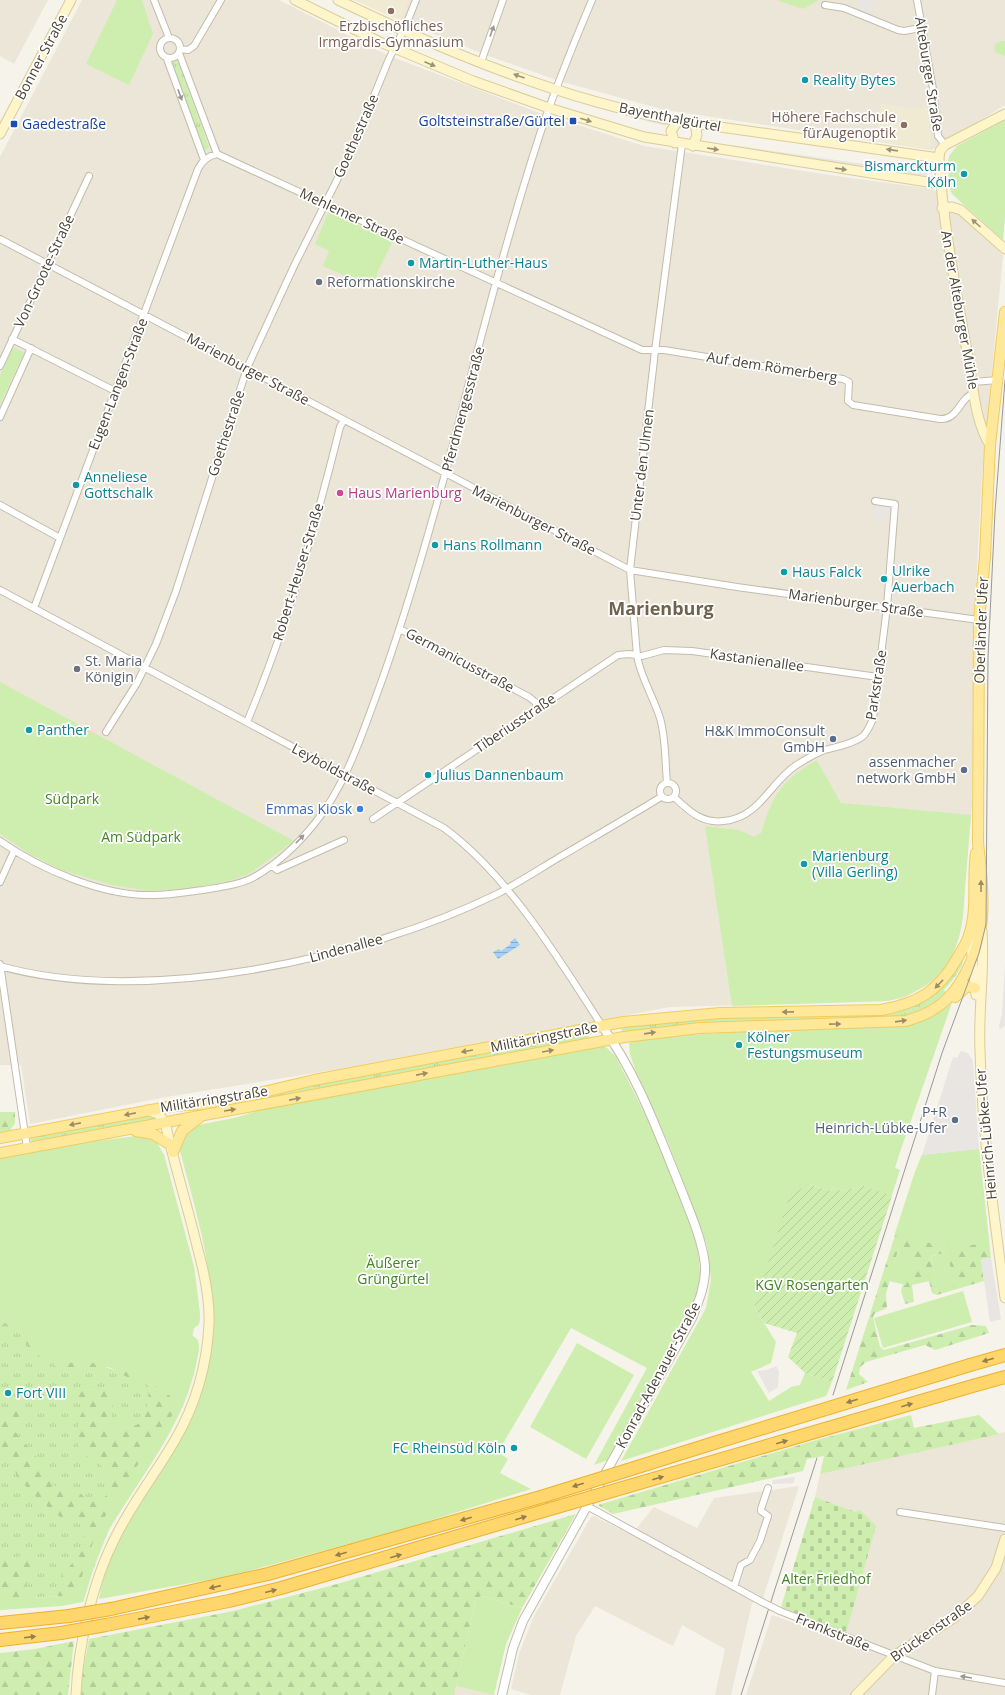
<svg xmlns="http://www.w3.org/2000/svg" width="1005" height="1695" font-family="'Open Sans',sans-serif">
<defs>
<pattern id="grass-tufts" width="24" height="20" patternUnits="userSpaceOnUse"><rect width="24" height="20" fill="#ceeeaf"/><path d="M3 7l-1-3M5 7V3M7 7l1-3M15 17l-1-3M17 17v-4M19 17l1-3" fill="none" stroke="#b2cd97"/></pattern>
<pattern id="forest-firs" width="22" height="20" patternUnits="userSpaceOnUse"><rect width="22" height="20" fill="#ceeeaf"/><path d="M5 1l3.5 6h-7zM16 11l3.5 6h-7z" fill="#b2cd97"/></pattern>
<pattern id="cemetery-stones" width="16" height="16" patternUnits="userSpaceOnUse"><rect width="16" height="16" fill="#ceeeaf"/><path d="M2 7V4a2 2 0 0 1 4 0v3zM10 15v-3a2 2 0 0 1 4 0v3z" fill="#b2cd97"/></pattern>
<pattern id="garden-furrows" width="10" height="10" patternUnits="userSpaceOnUse"><rect width="10" height="10" fill="#ceeeaf"/><path d="M-1 1l2-2M0 10L10 0M9 11l2-2" fill="none" stroke="#b2cd97"/></pattern>
<pattern id="water-rules" width="6" height="5" patternUnits="userSpaceOnUse"><rect width="6" height="5" fill="#a2d0f8"/><path d="M0 2.5h6" fill="none" stroke="#86aaca"/></pattern>
</defs>
<rect width="100%" height="100%" fill="#f6f3ea"/>
<path fill="#ebe6d7" d="M 0,0 L 48,0 L 14,64 L 0,56 Z
M 82,0 L 279,0 L 387,55 L 537,112 L 644,146 L 843,177 L 933,189 L 1003,255 L 982,474 L 973,642 L 974,704 L 972,806 L 961,929 L 954,952 L 945,967 L 932,982 L 904,998 L 886,1001 L 670,1007 L 345,1068 L 166,1097 L 30,1124 L 21,1065 L 0,1065 L 0,157 Z
M 359,0 L 1005,0 L 1005,105 L 932,150 L 665,110 L 559,81 L 486,55 L 402,21 Z
M 1005,1432 L 1005,1695 L 746,1695 L 772,1615 L 842,1640 L 846,1633 L 856,1512 L 815,1497 L 820,1474 Z
M 799,1486 L 763,1598 L 752,1603 L 731,1695 L 715,1695 L 725,1649 L 682,1625 L 673,1646 L 595,1606 L 576,1636 L 560,1695 L 531,1695 L 511,1689 L 519,1654 L 533,1618 L 591,1517 L 594,1516 L 631,1535 L 654,1507 L 697,1528 L 714,1498 Z
M 456,1686 L 494,1695 L 454,1695 Z"/>
<path fill="#f1ead3" d="M 354,0 L 409,0 L 402,18 L 398,20 Z
M 881,104 L 912,109 L 927,107 L 931,146 L 925,148 L 876,141 Z"/>
<path fill="url(#grass-tufts)" d="M 177,59 L 209,147 L 206,150 L 202,149 L 171,61 Z
M 963,956 C 965,967 951,982 944,990 L 946,992 C 932,1005 919,1012 900,1017 L 703,1023 L 623,1032 L 619,1027 L 693,1019 L 892,1013 C 925,1006 948,987 963,956 Z
M 588,1032 L 589,1039 L 175,1115 L 269,1097 L 318,1083 Z
M 148,1114 L 155,1117 L 153,1120 L 33,1142 L 30,1139 L 31,1137 Z
M 7,1323 L 104,1367 L 128,1373 L 163,1390 L 130,1476 L 78,1595 L 0,1600 L 0,1324 Z"/>
<path fill="url(#forest-firs)" fill-rule="evenodd" d="M 0,1112 L 15,1112 L 15,1123 L 9,1132 L 0,1134 Z
M 979,1149 L 991,1258 L 981,1259 L 984,1281 L 937,1295 L 932,1293 L 929,1281 L 912,1285 L 914,1302 L 905,1304 L 901,1291 L 903,1284 L 906,1285 L 899,1247 L 886,1294 L 887,1308 L 875,1313 L 873,1317 L 880,1347 L 884,1350 L 972,1325 L 986,1326 L 989,1333 L 935,1350 L 925,1345 L 866,1362 L 860,1367 L 859,1374 L 868,1382 L 846,1390 L 915,1172 L 922,1155 ZM 948,1253 L 937,1291 L 931,1256 Z
M 164,1155 L 194,1267 L 200,1315 L 199,1324 L 194,1328 L 192,1336 L 198,1340 L 199,1350 L 194,1373 L 183,1406 L 162,1446 L 109,1529 L 93,1570 L 83,1602 L 58,1597 C 53,1575 75,1566 82,1549 C 85,1542 84,1534 86,1527 L 78,1519 L 64,1520 L 39,1500 L 18,1478 L 10,1460 L 0,1445 L 2,1412 L 13,1410 L 28,1415 L 15,1432 L 39,1460 L 54,1486 C 69,1488 80,1488 87,1502 L 99,1500 L 106,1496 L 109,1486 L 106,1471 L 97,1461 L 85,1455 L 78,1445 L 79,1419 L 88,1401 L 75,1396 L 61,1397 L 65,1391 L 89,1386 L 97,1389 L 105,1389 L 109,1387 L 120,1389 L 123,1393 L 122,1398 L 113,1399 L 111,1433 L 121,1424 L 128,1422 L 132,1427 L 140,1423 L 148,1404 L 149,1386 C 141,1381 132,1380 125,1376 C 119,1372 115,1369 108,1367 L 97,1372 L 86,1373 L 74,1368 L 57,1368 L 45,1354 L 31,1350 C 23,1338 16,1324 0,1325 L 0,1187 Z
M 911,1415 L 914,1428 L 979,1415 L 999,1434 L 820,1474 L 824,1456 L 807,1459 L 803,1471 L 613,1514 L 598,1505 L 813,1441 Z
M 576,1514 L 522,1608 L 481,1596 L 476,1599 L 454,1695 L 81,1695 L 83,1670 L 89,1639 L 233,1611 L 330,1586 Z
M 30,1549 L 35,1563 L 23,1592 L 37,1606 L 0,1610 L 0,1552 L 6,1558 L 18,1557 Z
M 74,1641 L 68,1695 L 0,1695 L 0,1653 L 35,1649 Z"/>
<path fill="url(#cemetery-stones)" d="M 815,1497 L 856,1512 L 860,1510 L 876,1526 L 846,1633 L 781,1607 Z"/>
<path fill="#ceeeaf" fill-rule="evenodd" d="M 117,0 L 142,0 L 153,34 L 129,85 L 86,64 Z
M 777,0 L 819,0 L 803,9 Z
M 1002,41 L 1005,41 L 1005,56 L 995,52 L 995,44 Z
M 1005,120 L 1005,217 L 1003,240 L 952,194 L 948,183 L 949,168 L 947,168 L 949,156 L 957,146 Z
M 329,211 L 393,241 L 377,273 L 376,290 L 323,266 L 329,251 L 315,244 Z
M 15,348 L 24,353 L 0,405 L 0,376 L 12,349 Z
M 0,682 L 294,841 L 249,874 L 229,881 L 188,889 L 150,891 L 112,885 L 61,870 L 28,853 L 0,834 Z
M 815,761 L 817,761 L 841,803 L 971,815 C 969,840 967,864 965,888 C 964,902 964,915 961,928 C 954,969 925,994 886,1001 L 732,1006 L 705,826 L 739,830 L 754,837 L 761,833 C 773,795 780,782 815,761 Z
M 952,1003 L 899,1155 L 895,1168 L 900,1170 L 830,1387 L 826,1396 L 621,1461 L 706,1308 L 711,1279 L 707,1245 L 668,1142 L 636,1072 L 630,1054 L 629,1043 L 638,1039 L 757,1030 L 903,1026 L 925,1019 ZM 810,1185 L 831,1191 L 832,1188 L 842,1191 L 864,1186 L 832,1382 L 805,1373 L 800,1385 L 791,1387 L 769,1401 L 751,1372 L 771,1363 L 776,1342 L 754,1307 Z
M 590,1047 L 606,1047 L 616,1057 C 640,1105 713,1238 698,1288 C 692,1310 680,1329 670,1349 C 650,1386 629,1423 608,1460 L 594,1465 L 647,1368 L 571,1328 L 498,1452 L 508,1459 L 500,1473 L 531,1489 L 400,1530 L 226,1577 L 99,1599 C 109,1540 148,1493 178,1443 C 238,1344 207,1253 180,1151 L 181,1141 L 194,1126 L 238,1117 L 263,1109 Z
M 144,1135 L 155,1139 L 164,1155 L 194,1267 L 200,1315 L 199,1324 L 194,1328 L 192,1336 L 195,1337 L 199,1344 C 193,1415 145,1469 110,1528 C 97,1551 91,1578 83,1602 L 62,1606 L 0,1610 L 0,1600 L 78,1595 C 87,1548 103,1515 130,1476 C 146,1452 164,1431 178,1405 C 161,1381 108,1362 79,1362 C 69,1362 59,1366 49,1362 C 24,1352 30,1319 0,1324 L 0,1157 L 57,1146 Z
M 979,1149 L 989,1242 L 955,1248 L 894,1236 L 915,1172 L 922,1155 Z
M 899,1247 L 916,1252 L 906,1285 L 889,1281 Z
M 948,1253 L 954,1288 L 937,1292 L 931,1256 Z
M 963,1291 L 972,1322 L 883,1348 L 874,1318 Z
M 577,1343 L 634,1375 L 586,1459 L 530,1427 Z
M 481,1596 L 522,1608 L 506,1644 L 494,1695 L 456,1686 L 476,1599 Z"/>
<path fill="url(#garden-furrows)" d="M 810,1185 L 831,1191 L 832,1188 L 842,1191 L 864,1186 L 892,1196 L 832,1382 L 805,1373 L 788,1357 L 797,1333 L 764,1323 L 754,1307 L 790,1194 Z"/>
<path fill="#e8e5e2" d="M 858,0 L 875,0 L 870,14 L 855,8 Z
M 584,101 L 666,123 L 665,126 L 583,104 Z
M 723,130 L 874,152 L 874,154 L 722,132 Z
M 731,145 L 927,173 L 927,176 L 731,147 Z
M 874,504 L 893,505 L 891,521 L 876,519 L 873,515 Z
M 1005,962 L 1005,1025 L 1000,1029 L 999,1025 L 1002,1015 Z
M 961,1051 L 968,1053 L 973,1061 L 979,1149 L 922,1155 L 953,1057 L 957,1058 Z
M 991,1258 L 1001,1319 L 990,1322 L 981,1259 Z
M 776,1366 L 779,1371 L 778,1387 L 769,1393 L 757,1371 L 767,1370 Z
M 795,1477 L 794,1483 L 772,1484 L 773,1480 Z
M 550,1625 L 572,1635 L 570,1639 L 548,1629 Z"/>
<path fill="url(#water-rules)" d="M 515,938 L 520,945 L 498,959 L 493,952 L 499,949 L 501,951 L 511,944 L 510,942 Z"/>
<g fill="none" stroke-linecap="round" stroke-linejoin="round">
<defs>
<path id="minor" d="M 154,0 L 169,38
M 917,0 L 933,89 L 938,136 L 945,145
M 825,5 L 844,8 L 898,30 L 904,31 L 921,28
M160 48a10 10 0 1 1 20 0a10 10 0 1 1-20 0Z
M 180,49 L 188,50 L 194,46 L 221,0
M 179,53 L 217,154
M 167,59 L 204,160
M 481,62 L 503,0
M 0,239 L 630,570 L 737,587 L 979,620
M 12,339 L 115,391
M 0,366 L 89,176
M 973,382 L 998,380
M 0,417 L 31,348
M 0,505 L 60,538
M 0,590 L 444,828 C 508,875 559,959 602,1026
M 34,608 L 198,169 C 202,161 207,156 217,154 L 642,350 L 664,350 L 843,379 L 849,382 L 848,401 L 853,405 L 940,419 C 959,420 959,397 975,393
M 400,629 L 529,697 L 535,702 L 538,708
M 247,722 C 287,627 315,527 340,427 L 344,420
M 106,732 L 137,683 L 156,644 L 176,591 L 247,368 L 294,266 L 351,152 L 389,59 L 406,25 L 416,0
M660 791a8 8 0 1 1 16 0a8 8 0 1 1-16 0Z
M 667,783 C 665,761 666,739 660,718 C 653,696 641,678 637,656 L 630,570 L 655,351 L 682,144
M 674,797 C 689,811 702,824 724,821 C 760,817 769,784 795,766 C 803,761 812,755 822,751 C 834,747 851,745 862,737 C 868,732 870,725 873,719 L 887,607 L 895,504 L 875,501
M 373,819 L 618,655 L 629,654 L 642,656 L 664,650 L 692,651 L 878,677
M 0,841 C 40,869 104,897 154,895 C 170,895 187,892 203,890 C 221,887 240,885 256,876 C 278,863 299,843 315,823 C 343,789 359,743 374,702 C 402,627 424,551 445,474 C 475,362 503,248 539,137 C 554,91 573,45 592,0
M 272,866 L 277,870 L 344,840
M 0,882 L 14,851
M 0,964 L 27,1148
M 0,966 C 144,1007 365,959 497,894 C 518,883 538,870 558,858 C 592,838 627,818 661,797
M 587,1506 L 762,1602
M 900,1512 L 1005,1528
M 734,1587 L 741,1565 L 750,1560 L 760,1541 L 768,1516 L 761,1511 L 761,1509 L 768,1488
M 780,1611 L 935,1671 L 1005,1683
M 932,1695 L 935,1671"/>
<path id="tertiary" d="M 502,1695 L 513,1648 L 523,1621 L 692,1318 C 699,1301 706,1284 705,1265 C 702,1238 689,1210 679,1184 C 657,1130 637,1074 602,1026"/>
<path id="secondary" d="M 295,0 L 380,42 L 473,81 L 549,108 L 644,137 L 940,184
M 338,0 C 446,52 560,99 678,121 L 939,158
M 0,134 L 71,0
M 675,143 L 671,131 L 678,121
M 693,146 L 697,135 L 695,123
M 942,208 L 952,207 L 961,210 L 1005,249
M 990,445 C 975,422 973,385 968,357 C 956,290 943,225 939,158 L 940,151 L 945,145 L 1005,114
M 982,931 C 985,971 978,1010 980,1050 C 982,1133 994,1215 1005,1298
M 970,935 L 976,995
M 76,1695 C 78,1645 93,1580 116,1536 C 133,1502 156,1473 175,1440 C 196,1404 207,1365 209,1324 C 210,1298 204,1271 197,1246 C 187,1204 174,1164 165,1122 L 158,1114 L 147,1110
M 856,1695 L 894,1656 L 955,1617 L 978,1596 L 996,1568 L 1005,1539"/>
<path id="primary" d="M 955,997 L 967,986 L 975,988
M 136,1131 L 153,1134 L 171,1145
M 0,1138 L 173,1106 L 202,1104 L 251,1095 L 314,1080 L 623,1022 L 720,1013 L 881,1010 C 919,1003 939,991 958,957 C 962,950 967,943 969,935 C 978,910 972,879 976,853
M 173,1152 L 182,1131 L 200,1117
M 0,1153 L 624,1037 L 700,1028 L 906,1021 C 916,1018 925,1015 934,1009 C 960,994 977,955 981,926 C 985,902 981,867 978,843 L 979,620 L 985,557 L 990,445 L 1005,312"/>
<path id="motorway" d="M 970,1365 L 1005,1355
M 976,1385 L 1005,1377
M 628,1470 L 714,1443
M 111,1609 L 268,1574 L 544,1496
M 0,1623 L 69,1616
M 106,1625 L 229,1601 L 281,1588 L 540,1512
M 0,1640 L 61,1633"/>
</defs>
<use href="#minor" stroke="#c3bcab" stroke-width="8"/>
<use href="#tertiary" stroke="#c3bcab" stroke-width="10"/>
<use href="#secondary" stroke="#dbcc96" stroke-width="11"/>
<use href="#primary" stroke="#f0cc5f" stroke-width="12"/>
<use href="#motorway" stroke="#edb12d" stroke-width="14"/>
<use href="#minor" stroke="#fff" stroke-width="6"/>
<use href="#tertiary" stroke="#fff" stroke-width="8"/>
<use href="#secondary" stroke="#fff5cb" stroke-width="9"/>
<use href="#primary" stroke="#ffe89a" stroke-width="10"/>
<use href="#motorway" stroke="#ffd66c" stroke-width="12"/>
<path stroke="#999" stroke-width="1" d="M 833,1395 L 942,1053 L 979,953 L 986,924 L 988,657 L 995,512 L 1005,380
M 741,1695 L 817,1458"/>
<defs>
<path id="minor-bridge" d="M 762,1602 L 780,1611"/>
<path id="motorway-bridge" d="M 714,1443 L 970,1365
M 544,1496 L 628,1470
M 540,1512 L 976,1385
M 69,1616 L 111,1609
M 61,1633 L 106,1625"/>
</defs>
<use href="#minor-bridge" stroke="#c3bcab" stroke-width="8" stroke-linecap="butt"/>
<use href="#motorway-bridge" stroke="#edb12d" stroke-width="14" stroke-linecap="butt"/>
<use href="#minor-bridge" stroke="#fff" stroke-width="6"/>
<use href="#motorway-bridge" stroke="#ffd66c" stroke-width="12"/>
</g>
<defs><path id="oneway-solid" d="M-6-.8H1V-3.2L6.5 0L1 3.2V.8H-6Z"/></defs>
<g fill="#9c9891">
<use href="#oneway-solid" transform="translate(492 31) rotate(-70)"/>
<use href="#oneway-solid" transform="translate(180 95) rotate(70)"/>
<use href="#oneway-solid" transform="translate(300 839) rotate(-46)"/>
<use href="#oneway-solid" transform="translate(966 1677) rotate(-171)"/>
</g>
<g fill="#9c947a">
<use href="#oneway-solid" transform="translate(430 64) rotate(23)"/>
<use href="#oneway-solid" transform="translate(519 76) rotate(-160)"/>
<use href="#oneway-solid" transform="translate(586 120) rotate(17)"/>
<use href="#oneway-solid" transform="translate(713 149) rotate(9)"/>
<use href="#oneway-solid" transform="translate(892 150) rotate(-172)"/>
<use href="#oneway-solid" transform="translate(841 169) rotate(8)"/>
<use href="#oneway-solid" transform="translate(976 223) rotate(-138)"/>
</g>
<g fill="#9c8e64">
<use href="#oneway-solid" transform="translate(981 886) rotate(-90)"/>
<use href="#oneway-solid" transform="translate(939 984) rotate(134)"/>
<use href="#oneway-solid" transform="translate(788 1012) rotate(179)"/>
<use href="#oneway-solid" transform="translate(901 1021) rotate(-8)"/>
<use href="#oneway-solid" transform="translate(835 1024) rotate(-1)"/>
<use href="#oneway-solid" transform="translate(650 1033) rotate(-8)"/>
<use href="#oneway-solid" transform="translate(467 1051) rotate(170)"/>
<use href="#oneway-solid" transform="translate(548 1051) rotate(-10)"/>
<use href="#oneway-solid" transform="translate(422 1074) rotate(-11)"/>
<use href="#oneway-solid" transform="translate(295 1099) rotate(-11)"/>
<use href="#oneway-solid" transform="translate(230 1110) rotate(-9)"/>
<use href="#oneway-solid" transform="translate(130 1114) rotate(169)"/>
<use href="#oneway-solid" transform="translate(75 1124) rotate(169)"/>
</g>
<g fill="#937e4c">
<use href="#oneway-solid" transform="translate(988 1360) rotate(164)"/>
<use href="#oneway-solid" transform="translate(852 1401) rotate(163)"/>
<use href="#oneway-solid" transform="translate(907 1405) rotate(-16)"/>
<use href="#oneway-solid" transform="translate(782 1442) rotate(-16)"/>
<use href="#oneway-solid" transform="translate(658 1478) rotate(-16)"/>
<use href="#oneway-solid" transform="translate(578 1485) rotate(163)"/>
<use href="#oneway-solid" transform="translate(521 1518) rotate(-17)"/>
<use href="#oneway-solid" transform="translate(466 1519) rotate(164)"/>
<use href="#oneway-solid" transform="translate(341 1554) rotate(164)"/>
<use href="#oneway-solid" transform="translate(396 1556) rotate(-16)"/>
<use href="#oneway-solid" transform="translate(215 1587) rotate(167)"/>
<use href="#oneway-solid" transform="translate(271 1591) rotate(-14)"/>
<use href="#oneway-solid" transform="translate(144 1618) rotate(-11)"/>
<use href="#oneway-solid" transform="translate(30 1637) rotate(-7)"/>
</g>
<g fill="#8d6e63" stroke="#fff" stroke-width="1.5">
<circle cx="391" cy="11" r="4"/>
<circle cx="904" cy="125" r="4"/>
</g>
<g fill="#0f9aa8" stroke="#fff" stroke-width="1.5">
<circle cx="805" cy="80" r="4"/>
<circle cx="964" cy="174" r="4"/>
<circle cx="411" cy="263" r="4"/>
<circle cx="76" cy="485" r="4"/>
<circle cx="435" cy="545" r="4"/>
<circle cx="784" cy="572" r="4"/>
<circle cx="884" cy="579" r="4"/>
<circle cx="29" cy="730" r="4"/>
<circle cx="428" cy="775" r="4"/>
<circle cx="804" cy="864" r="4"/>
<circle cx="739" cy="1045" r="4"/>
<circle cx="8" cy="1393" r="4"/>
<circle cx="514" cy="1448" r="4"/>
</g>
<g fill="#1a4fb4" stroke="#fff" stroke-width="1.5">
<rect x="569" y="117" width="8" height="8" rx="2"/>
<rect x="10" y="120" width="8" height="8" rx="2"/>
</g>
<g fill="#6b7280" stroke="#fff" stroke-width="1.5">
<circle cx="319" cy="282" r="4"/>
<circle cx="77" cy="669" r="4"/>
</g>
<circle fill="#d1479c" stroke="#fff" stroke-width="1.5" cx="340" cy="493" r="4"/>
<g fill="#5c6f8a" stroke="#fff" stroke-width="1.5">
<circle cx="833" cy="739" r="4"/>
<circle cx="964" cy="770" r="4"/>
<circle cx="955" cy="1120" r="4"/>
</g>
<circle fill="#3f7fe0" stroke="#fff" stroke-width="1.5" cx="360" cy="809" r="4"/>
<g text-anchor="middle" stroke-width="3.5" stroke-linejoin="round" paint-order="stroke">
<g font-size="14" fill="#785e54" stroke="#fff">
<text x="391" y="31">Erzbischöfliches<tspan x="391" dy="16">Irmgardis-Gymnasium</tspan></text>
<text x="896" y="122" text-anchor="end">Höhere Fachschule<tspan x="896" dy="16">fürAugenoptik</tspan></text>
</g>
<g font-size="14" fill="#4b4437" stroke="#fff">
<text transform="translate(41 57) rotate(-62)" y="5">Bonner Straße</text>
<text transform="translate(929 74) rotate(81)" y="5">Alteburger Straße</text>
<text transform="translate(670 117) rotate(11)" y="5">Bayenthalgürtel</text>
<text transform="translate(356 136) rotate(-66)" y="5">Goethestraße</text>
<text transform="translate(352 216) rotate(25)" y="5">Mehlemer Straße</text>
<text transform="translate(44 271) rotate(-65)" y="5">Von-Groote-Straße</text>
<text transform="translate(960 310) rotate(80)" y="5">An der Alteburger Mühle</text>
<text transform="translate(772 367) rotate(9)" y="5">Auf dem Römerberg</text>
<text transform="translate(248 369) rotate(28)" y="5">Marienburger Straße</text>
<text transform="translate(118 384) rotate(-69)" y="5">Eugen-Langen-Straße</text>
<text transform="translate(463 409) rotate(-75)" y="5">Pferdmengesstraße</text>
<text transform="translate(226 433) rotate(-72)" y="5">Goethestraße</text>
<text transform="translate(642 465) rotate(-83)" y="5">Unter den Ulmen</text>
<text transform="translate(534 520) rotate(27)" y="5">Marienburger Straße</text>
<text transform="translate(298 572) rotate(-73)" y="5">Robert-Heuser-Straße</text>
<text transform="translate(856 603) rotate(8)" y="5">Marienburger Straße</text>
<text transform="translate(981 630) rotate(-88)" y="5">Oberländer Ufer</text>
<text transform="translate(460 660) rotate(28)" y="5">Germanicusstraße</text>
<text transform="translate(757 660) rotate(8)" y="5">Kastanienallee</text>
<text transform="translate(876 685) rotate(-81)" y="5">Parkstraße</text>
<text transform="translate(515 723) rotate(-34)" y="5">Tiberiusstraße</text>
<text transform="translate(334 769) rotate(28)" y="5">Leyboldstraße</text>
<text transform="translate(346 948) rotate(-15)" y="5">Lindenallee</text>
<text transform="translate(544 1037) rotate(-11)" y="5">Militärringstraße</text>
<text transform="translate(214 1099) rotate(-9)" y="5">Militärringstraße</text>
<text transform="translate(986 1134) rotate(-95)" y="5">Heinrich-Lübke-Ufer</text>
<text transform="translate(658 1375) rotate(-62)" y="5">Konrad-Adenauer-Straße</text>
<text transform="translate(931 1631) rotate(-35)" y="5">Brückenstraße</text>
<text transform="translate(833 1632) rotate(22)" y="5">Frankstraße</text>
</g>
<g font-size="14" fill="#0d838f" stroke="#fff" text-anchor="start">
<text x="813" y="85">Reality Bytes</text>
<text x="956" y="171" text-anchor="end">Bismarckturm<tspan x="956" dy="16">Köln</tspan></text>
<text x="419" y="268">Martin-Luther-Haus</text>
<text x="84" y="482">Anneliese<tspan x="84" dy="16">Gottschalk</tspan></text>
<text x="443" y="550">Hans Rollmann</text>
<text x="892" y="576">Ulrike<tspan x="892" dy="16">Auerbach</tspan></text>
<text x="792" y="577">Haus Falck</text>
<text x="37" y="735">Panther</text>
<text x="436" y="780">Julius Dannenbaum</text>
<text x="812" y="861">Marienburg<tspan x="812" dy="16">(Villa Gerling)</tspan></text>
<text x="747" y="1042">Kölner<tspan x="747" dy="16">Festungsmuseum</tspan></text>
<text x="16" y="1398">Fort VIII</text>
<text x="506" y="1453" text-anchor="end">FC Rheinsüd Köln</text>
</g>
<g font-size="14" fill="#164399" stroke="#fff" text-anchor="end">
<text x="565" y="126">Goltsteinstraße/Gürtel</text>
<text x="22" y="129" text-anchor="start">Gaedestraße</text>
</g>
<g font-size="14" fill="#5b616d" stroke="#fff" text-anchor="start">
<text x="327" y="287">Reformationskirche</text>
<text x="85" y="666">St. Maria<tspan x="85" dy="16">Königin</tspan></text>
</g>
<g font-size="14" fill="#b23c85" stroke="#fff" text-anchor="start">
<text x="348" y="498">Haus Marienburg</text>
</g>
<g font-size="14" fill="#4e5e75" stroke="#fff" text-anchor="end">
<text x="825" y="736">H&amp;K ImmoConsult<tspan x="825" dy="16">GmbH</tspan></text>
<text x="956" y="767">assenmacher<tspan x="956" dy="16">network GmbH</tspan></text>
<text x="947" y="1117">P+R<tspan x="947" dy="16">Heinrich-Lübke-Ufer</tspan></text>
</g>
<g font-size="14" fill="#428423" stroke="#fff">
<text x="72" y="804">Südpark</text>
<text x="141" y="842">Am Südpark</text>
<text x="393" y="1268">Äußerer<tspan x="393" dy="16">Grüngürtel</tspan></text>
<text x="812" y="1290">KGV Rosengarten</text>
<text x="826" y="1584">Alter Friedhof</text>
</g>
<g font-size="14" fill="#366cbe" stroke="#fff" text-anchor="end">
<text x="352" y="814">Emmas Kiosk</text>
</g>
<g font-size="18" font-weight="bold" fill="#6f634d" stroke="#fff">
<text x="661" y="615">Marienburg</text>
</g>
</g>
</svg>
